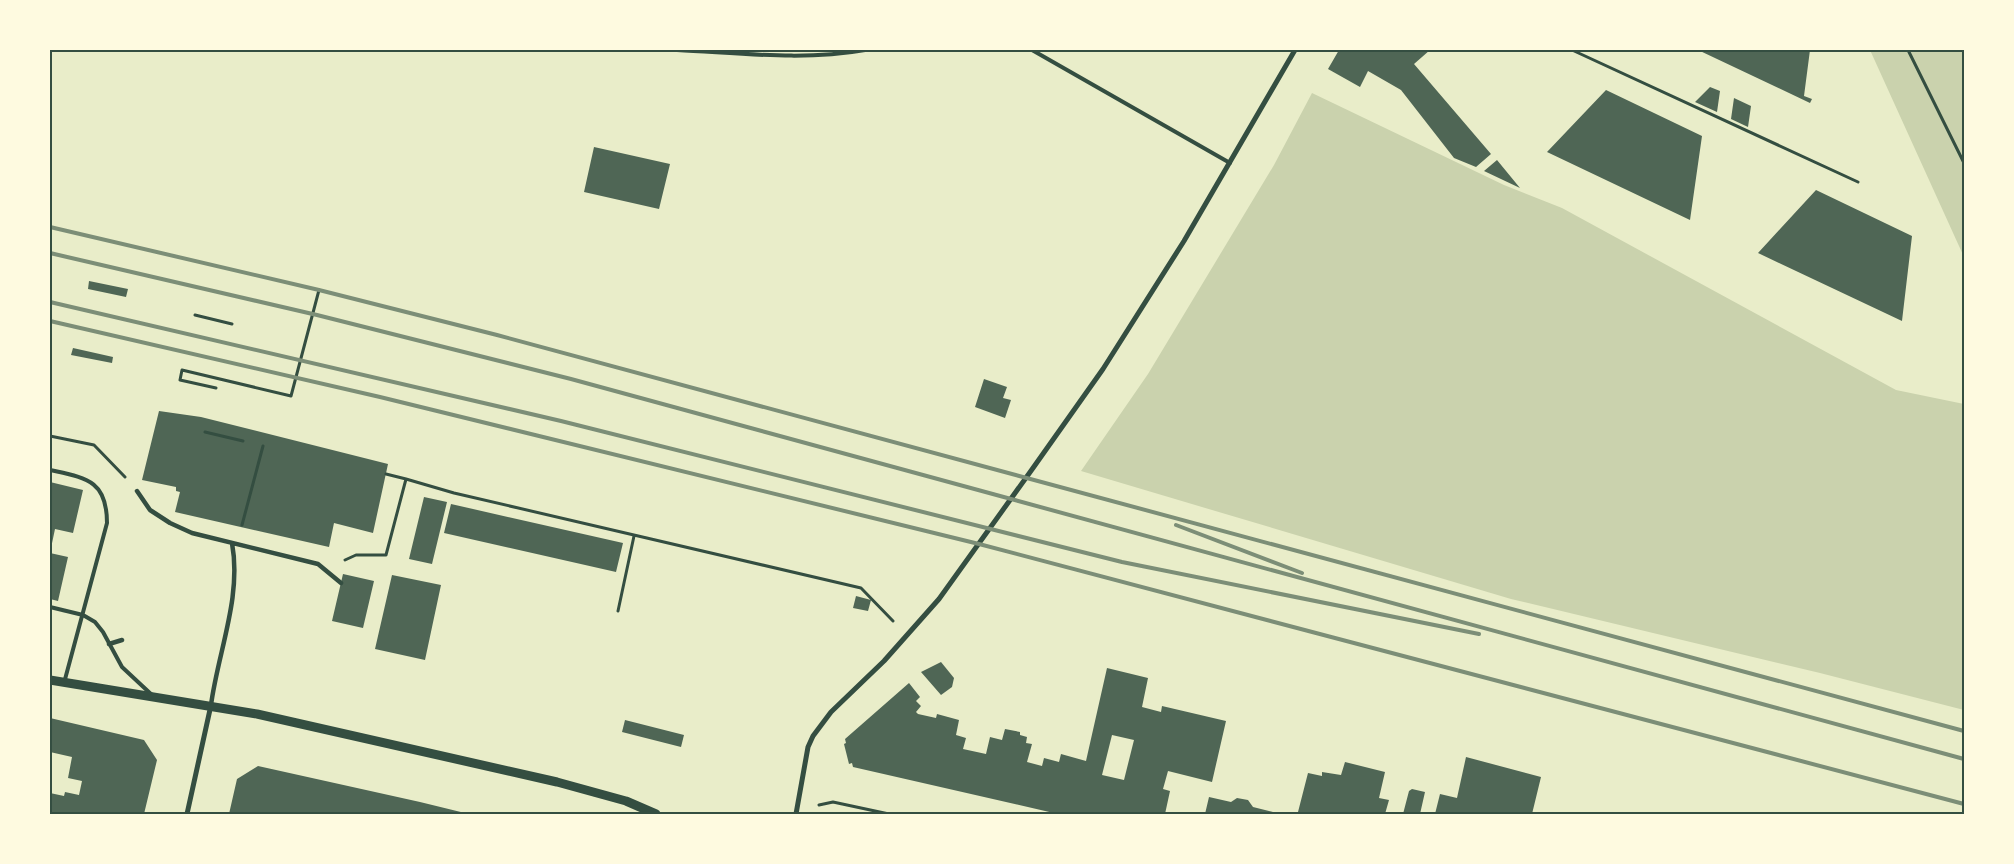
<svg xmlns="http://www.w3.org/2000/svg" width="2014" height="864" font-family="'PT Sans',sans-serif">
<rect width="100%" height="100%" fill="#e9edc9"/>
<path fill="#cad2ad" d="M 1870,50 L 1964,50 L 1964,257 Z
M 1312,93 L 1504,185 L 1562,208 L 1896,390 L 1964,404 L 1964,710 L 1820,673 L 1511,599 L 1081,471 L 1148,374 L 1274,165 Z"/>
<path fill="#4f6655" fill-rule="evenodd" d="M 1339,50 L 1430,50 L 1414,64 L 1491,154 L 1476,167 L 1454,158 L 1401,90 L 1368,71 L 1360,87 L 1328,69 Z
M 1698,50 L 1810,50 L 1804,96 L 1812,99 L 1810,103 Z
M 1710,87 L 1720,91 L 1717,112 L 1695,102 Z
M 1606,90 L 1702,136 L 1690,220 L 1547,152 Z
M 1734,98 L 1751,106 L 1748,127 L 1731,119 Z
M 594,147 L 670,164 L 659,209 L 584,192 Z
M 1497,160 L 1520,188 L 1484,171 Z
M 1816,190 L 1912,236 L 1902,321 L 1758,253 Z
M 89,281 L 128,289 L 126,297 L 88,289 Z
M 73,348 L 113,357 L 112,363 L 71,355 Z
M 984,379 L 1007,387 L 1003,398 L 1011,400 L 1005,418 L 975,407 Z
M 159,411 L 201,417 L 388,464 L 373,533 L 334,523 L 329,547 L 175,512 L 180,492 L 176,491 L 176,487 L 142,480 Z
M 50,482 L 83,490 L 73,533 L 55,529 L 51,548 Z
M 424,497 L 447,502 L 432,564 L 409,559 Z
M 451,504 L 623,543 L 616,572 L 444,533 Z
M 50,553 L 68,557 L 58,601 L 50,599 Z
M 343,574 L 374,581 L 363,628 L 332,621 Z
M 392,575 L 441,585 L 425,660 L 375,649 Z
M 856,596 L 871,600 L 868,611 L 853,608 Z
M 941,662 L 954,678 L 952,687 L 941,695 L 921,672 Z
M 1107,668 L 1148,678 L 1142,707 L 1161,712 L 1162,706 L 1226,721 L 1212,782 L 1168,771 L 1163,789 L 1170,791 L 1165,814 L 1058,814 L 853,767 L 852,763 L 849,764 L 844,744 L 846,743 L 845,739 L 909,683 L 920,697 L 916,701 L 921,706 L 916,712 L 918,714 L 936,718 L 937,714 L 959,720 L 956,735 L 966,738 L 963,749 L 986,754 L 990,737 L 1002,740 L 1005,729 L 1020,732 L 1020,735 L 1027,737 L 1026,743 L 1032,744 L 1027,762 L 1042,766 L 1044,758 L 1059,762 L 1061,754 L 1086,761 ZM 1112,735 L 1134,740 L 1124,780 L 1102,775 Z
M 50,718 L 144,740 L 157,760 L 144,814 L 50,814 L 50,793 L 64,796 L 65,792 L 79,795 L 82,781 L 68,778 L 72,757 L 50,752 Z
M 625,720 L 684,735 L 681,747 L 622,732 Z
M 1466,757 L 1541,777 L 1532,814 L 1435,814 L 1440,794 L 1457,798 Z
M 1345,762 L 1385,772 L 1379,798 L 1389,800 L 1385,814 L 1300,814 L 1298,812 L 1308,773 L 1322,776 L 1322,772 L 1341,775 Z
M 258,766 L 420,802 L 469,814 L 229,814 L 237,779 Z
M 1412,789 L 1425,792 L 1420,814 L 1403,814 L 1409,791 Z
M 1209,797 L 1231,802 L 1237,798 L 1248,800 L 1253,807 L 1281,814 L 1205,814 Z"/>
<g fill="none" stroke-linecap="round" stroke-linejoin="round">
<path stroke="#344e41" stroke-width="3" d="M 1572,50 L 1858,182
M 1908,50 L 1964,163
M 195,315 L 232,324
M 216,388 L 180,380 L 182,370 L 291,396 L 319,290
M 205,432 L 243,441
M 50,436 L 94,445 L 125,477
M 406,479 L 454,493 L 861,588 L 893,621
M 242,525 L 263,446
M 345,560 L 356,555 L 386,555 L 406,479 L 386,474
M 618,611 L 634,536
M 819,805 L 833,802 L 889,814"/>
<path stroke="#344e41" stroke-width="4" d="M 677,50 C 740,53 804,61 865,50
M 1032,50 L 1230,163
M 50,470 C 86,478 107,480 107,523 L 64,683
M 50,607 L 83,615 L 95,622 L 103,632 L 122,667 L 152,695"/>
<path stroke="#344e41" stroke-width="4.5" d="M 137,491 L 150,510 L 170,523 L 192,533 L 318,564 L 341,583
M 109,644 L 122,640
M 211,705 C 218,652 242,597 232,543"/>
<path stroke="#344e41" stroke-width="5" d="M 187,814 L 211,705
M 796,814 L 808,747 L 813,736 L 831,712 L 884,661 L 939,599 L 1033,468 L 1103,369 L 1184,241 L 1295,50"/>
<path stroke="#344e41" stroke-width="9" d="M 50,680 L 257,714 L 557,782 L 626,801 L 656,814"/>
<path stroke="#7c8e77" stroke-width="4" d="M 50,227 L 319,290 L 497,335 L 1964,731
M 50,253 L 317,315 L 571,379 L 1964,759
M 50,302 L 561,421 L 1122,562 L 1479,634
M 50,321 L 380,397 L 979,544 L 1964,804
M 1176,525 L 1302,573"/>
</g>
<rect width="2014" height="864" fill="none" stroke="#fefae0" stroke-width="102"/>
<rect x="51" y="51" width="1912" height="762" fill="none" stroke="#344e41" stroke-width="2"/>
</svg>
